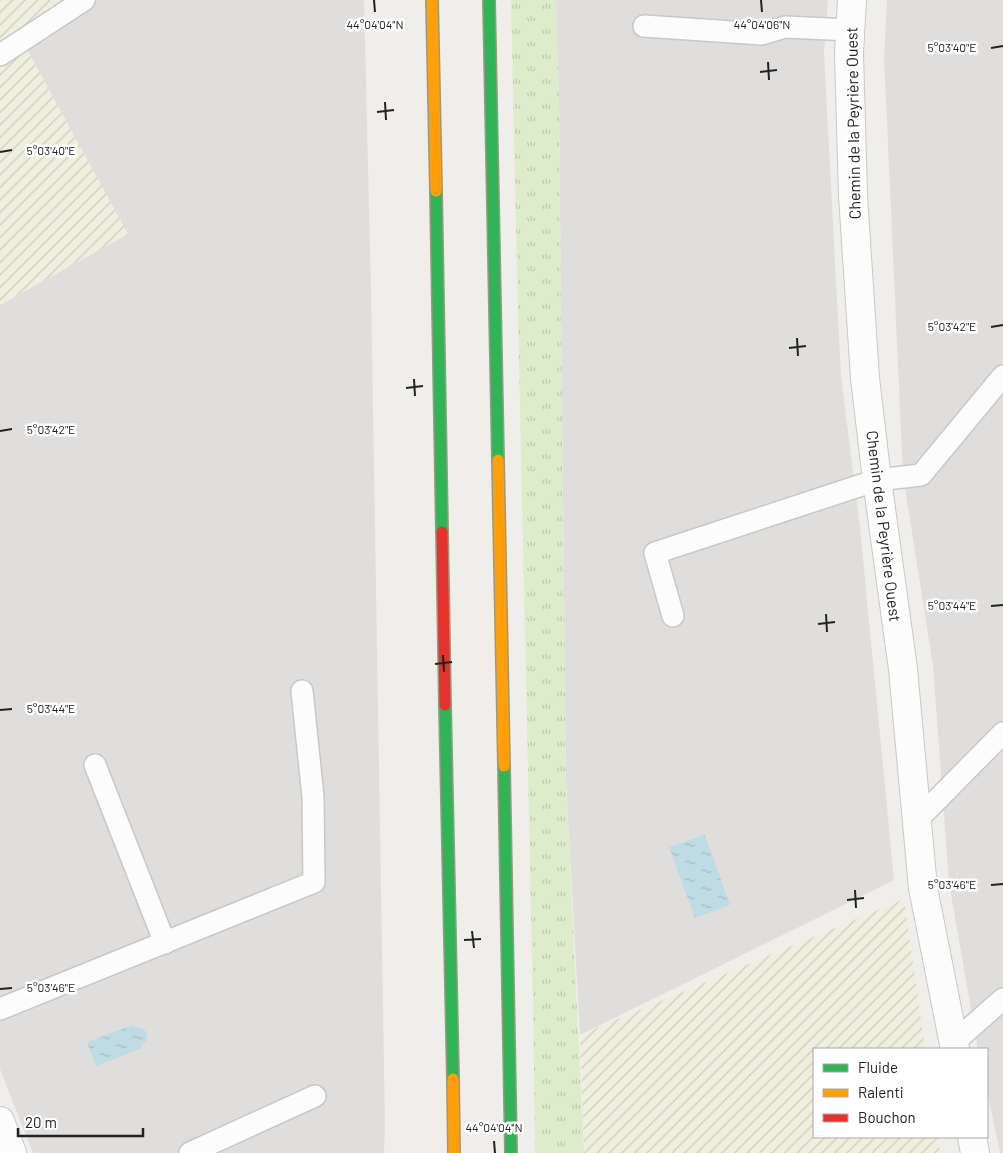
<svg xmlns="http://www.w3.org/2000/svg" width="1003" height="1153" font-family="Barlow,sans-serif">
<defs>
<pattern id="farmland-furrows" width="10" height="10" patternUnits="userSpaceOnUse" patternTransform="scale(1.25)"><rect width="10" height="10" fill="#efefdf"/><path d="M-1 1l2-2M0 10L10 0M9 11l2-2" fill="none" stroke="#cdcdbf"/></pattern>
<pattern id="grass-tufts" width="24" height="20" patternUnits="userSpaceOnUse" patternTransform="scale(1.25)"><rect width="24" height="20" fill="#ddeccb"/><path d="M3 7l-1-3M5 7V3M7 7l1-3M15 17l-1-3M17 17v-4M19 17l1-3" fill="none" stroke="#bdcaae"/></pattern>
<pattern id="water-ripples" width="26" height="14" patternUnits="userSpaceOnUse" patternTransform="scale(1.25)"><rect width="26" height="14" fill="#bfdbe3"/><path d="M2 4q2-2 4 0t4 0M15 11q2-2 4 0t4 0" fill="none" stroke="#a4bcc2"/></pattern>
</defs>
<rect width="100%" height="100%" fill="#f0eeeb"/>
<path fill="#dfdedc" d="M 71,0 L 364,0 L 371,289 L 385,1127 L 384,1153 L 33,1153 L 0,1069 L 0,305 L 127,234 L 23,42 Z
M 556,0 L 828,0 L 824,53 L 841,376 L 860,528 L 894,880 L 580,1035 L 566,781 L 559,105 Z
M 887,0 L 1003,0 L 1003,1153 L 1000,1153 L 987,1090 L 987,1049 L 978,1049 L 949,883 L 933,666 L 903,475 L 884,56 Z"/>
<path fill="url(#farmland-furrows)" d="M 0,0 L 71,0 L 23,42 L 128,234 L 0,305 Z
M 904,899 L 925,1049 L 814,1049 L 814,1137 L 938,1137 L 940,1153 L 584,1153 L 580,1035 Z"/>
<path fill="url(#grass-tufts)" d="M 511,0 L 556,0 L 559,105 L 566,781 L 584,1153 L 535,1153 L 533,1000 Z"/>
<path fill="url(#water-ripples)" d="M 705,835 L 730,905 L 695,918 L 669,847 Z
M 133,1025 L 135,1027 L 144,1029 L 147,1034 L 147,1040 L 141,1045 L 142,1048 L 96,1066 L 87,1042 Z"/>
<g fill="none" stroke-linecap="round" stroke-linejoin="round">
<defs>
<path id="lane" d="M 644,26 L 762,34 L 785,27 L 850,30
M 0,55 L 84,0
M 673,616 L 655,553 L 877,480 L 921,475 L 1003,376
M 95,765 L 165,943
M 917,820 L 1003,733
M 0,1009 L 314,882 L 313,797 L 302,691
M 953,1043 L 1003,999
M 190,1153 L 315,1096"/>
<path id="street" d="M 852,0 L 849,53 L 853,196 L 865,378 L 877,480 L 903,669 L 923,888 L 955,1049
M 0,1121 L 12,1153
M 972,1137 L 975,1153"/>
<path id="fast" d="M 489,0 L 498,460
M 436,191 L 442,532
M 445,705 L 453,1079
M 504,766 L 511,1153"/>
<path id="slow" d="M 432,0 L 436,191
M 498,460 L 504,766
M 453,1079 L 454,1153"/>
<path id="jam" d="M 442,532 L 445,705"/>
</defs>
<use href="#lane" stroke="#c9c8c7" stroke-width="24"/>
<use href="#street" stroke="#c9c8c7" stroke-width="30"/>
<use href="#fast" stroke="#999a82" stroke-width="14"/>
<use href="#slow" stroke="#999a82" stroke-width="14"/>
<use href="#jam" stroke="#999a82" stroke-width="14"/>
<use href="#lane" stroke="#fdfcfc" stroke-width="21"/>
<use href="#street" stroke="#fdfcfc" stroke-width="28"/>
<use href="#fast" stroke="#30b455" stroke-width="11"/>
<use href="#slow" stroke="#ff9f0a" stroke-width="11"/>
<use href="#jam" stroke="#e5322d" stroke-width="11"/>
</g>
<path fill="none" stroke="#222" stroke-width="2" d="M 374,0 L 375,12M 761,0 L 762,12M 991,48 L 1003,46M 768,62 L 769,80M 760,72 L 777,70M 385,102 L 386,120M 377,112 L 394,110M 0,152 L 12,150M 991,327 L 1003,325M 797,338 L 798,356M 789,348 L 806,346M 414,379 L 415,396M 406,388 L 423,386M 0,431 L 12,429M 991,606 L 1003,605M 826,614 L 827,632M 818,624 L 835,622M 443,655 L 444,672M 435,664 L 452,662M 0,710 L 12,709M 991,885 L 1003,884M 855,890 L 856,908M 847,900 L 864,898M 472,931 L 474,948M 464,940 L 481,939M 0,989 L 12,988M 494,1141 L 495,1153"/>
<g text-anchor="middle" stroke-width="5" stroke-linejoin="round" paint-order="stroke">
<g font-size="16" fill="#222" stroke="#fff">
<text transform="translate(853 123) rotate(-91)" y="6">Chemin de la Peyrière Ouest</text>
<text transform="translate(884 526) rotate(83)" y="6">Chemin de la Peyrière Ouest</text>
</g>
</g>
<g font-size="12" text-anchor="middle" fill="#222" stroke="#fff" stroke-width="5" stroke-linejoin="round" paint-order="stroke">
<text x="375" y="29">44°04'04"N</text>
<text x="762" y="29">44°04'06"N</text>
<text x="952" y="52">5°03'40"E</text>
<text x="51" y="155">5°03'40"E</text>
<text x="952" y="331">5°03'42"E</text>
<text x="51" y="434">5°03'42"E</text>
<text x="952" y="610">5°03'44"E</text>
<text x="51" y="713">5°03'44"E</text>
<text x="952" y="889">5°03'46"E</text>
<text x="51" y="992">5°03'46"E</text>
<text x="494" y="1132">44°04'04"N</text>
</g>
<rect x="813" y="1048" width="175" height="90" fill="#ffffff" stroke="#a7a7a7"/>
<rect x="823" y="1064" width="25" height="8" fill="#30b455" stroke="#a7a7a7"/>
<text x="858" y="1073" font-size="15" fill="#222222">Fluide</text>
<rect x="823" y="1089" width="25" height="8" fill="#ff9f0a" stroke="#a7a7a7"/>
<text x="858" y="1098" font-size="15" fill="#222222">Ralenti</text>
<rect x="823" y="1114" width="25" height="8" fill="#e5322d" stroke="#a7a7a7"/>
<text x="858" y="1123" font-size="15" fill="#222222">Bouchon</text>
<path d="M18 1128v8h125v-8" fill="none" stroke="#222222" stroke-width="2.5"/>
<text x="25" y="1128" font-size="15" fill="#222222" stroke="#ffffff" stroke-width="4" paint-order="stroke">20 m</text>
</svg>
